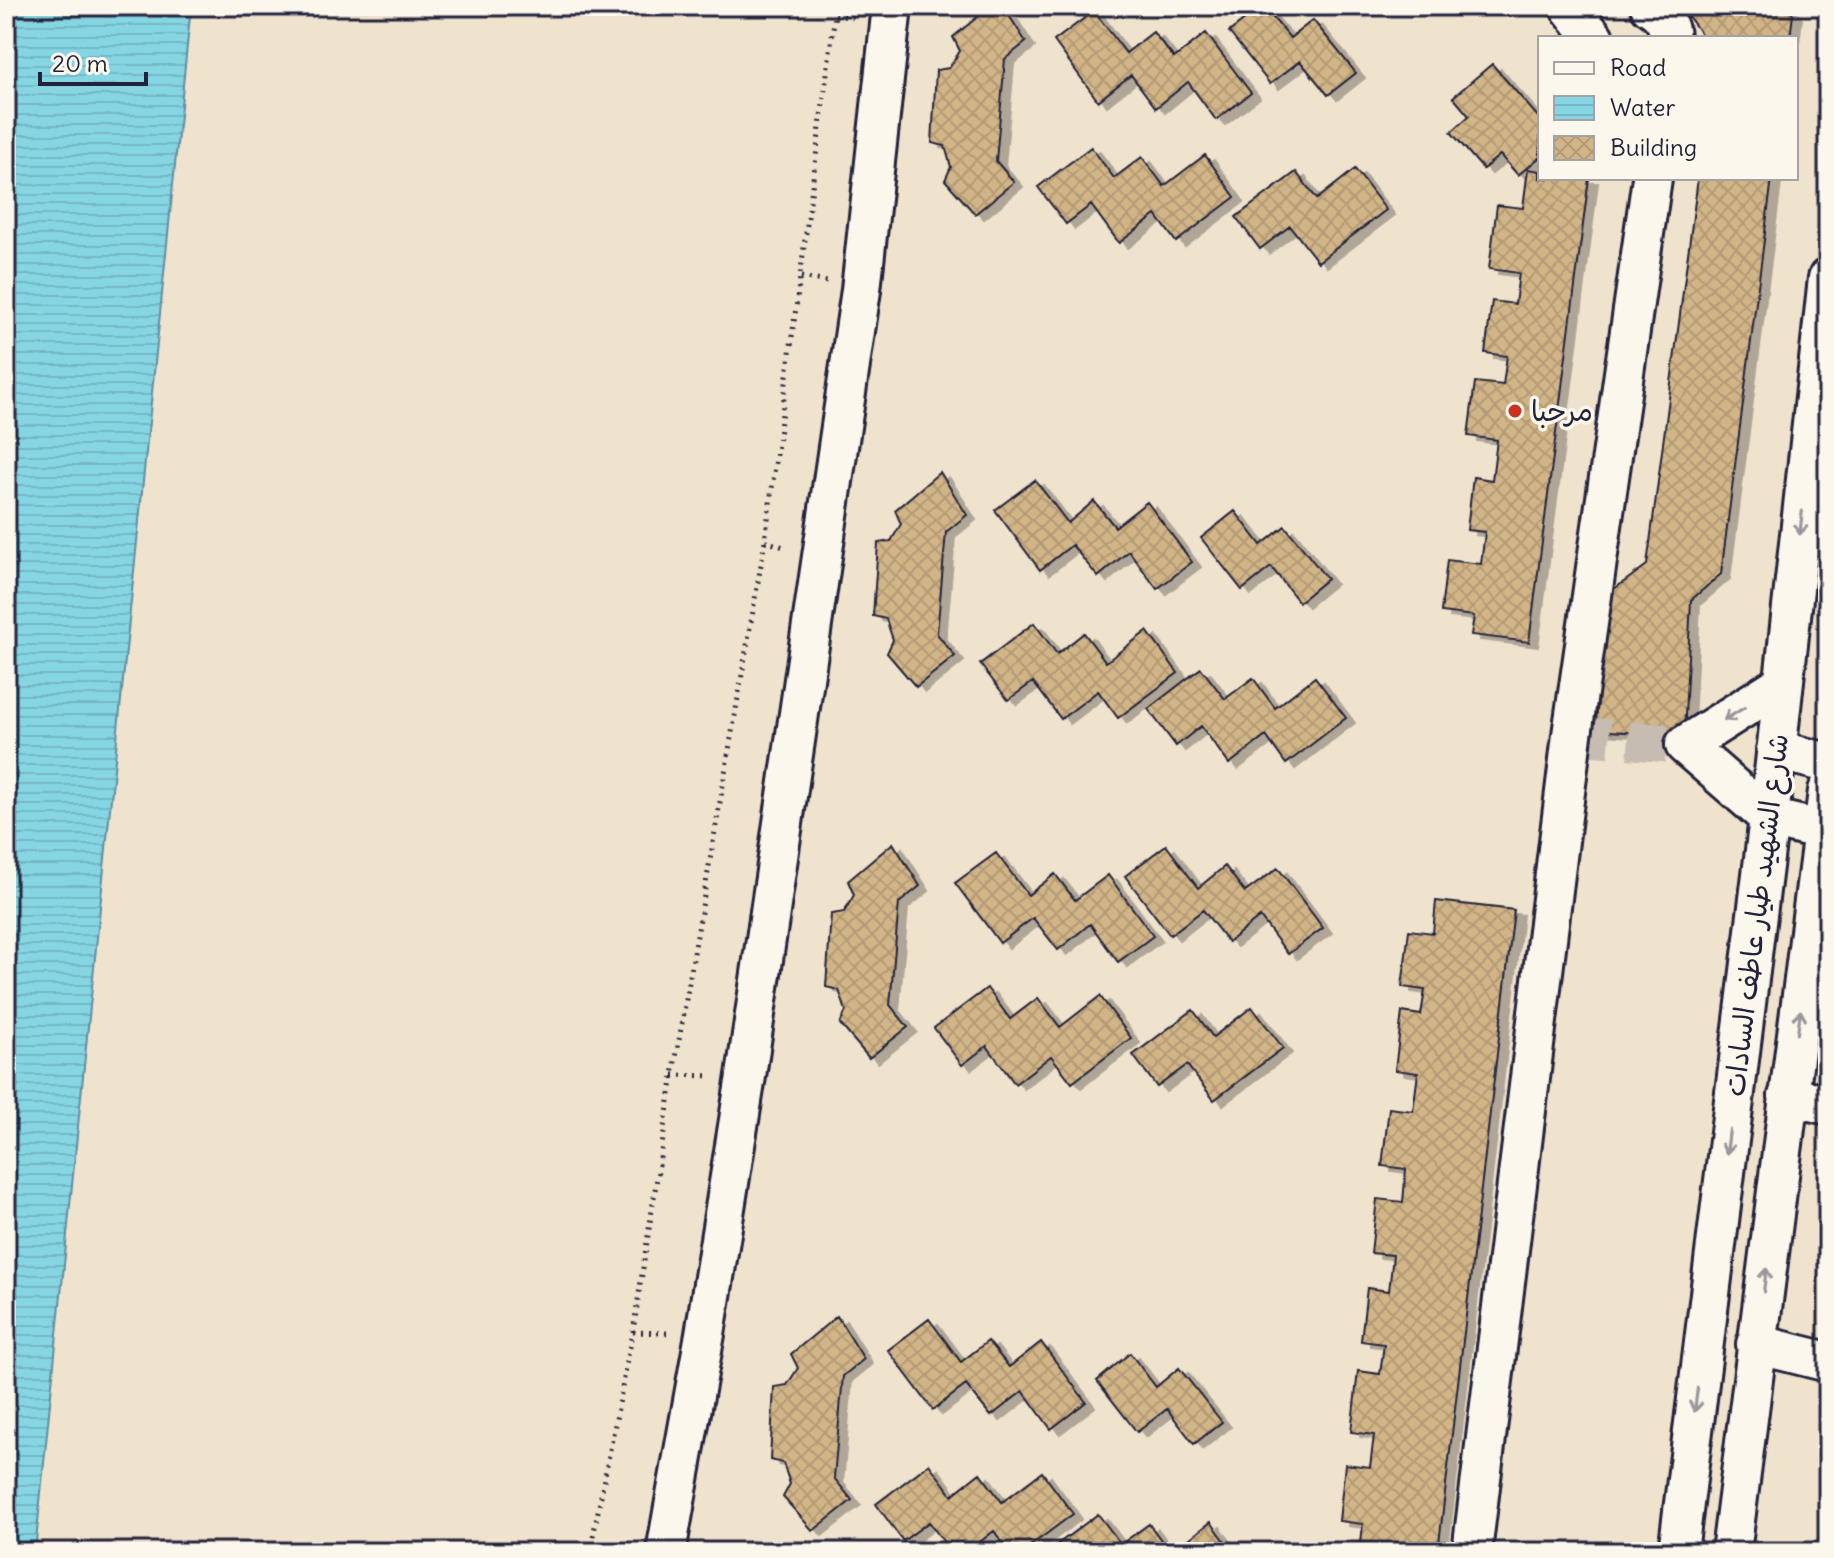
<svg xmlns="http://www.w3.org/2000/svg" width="1834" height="1558" font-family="Delius,'Playpen Sans Arabic',sans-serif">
<defs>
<pattern id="water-rules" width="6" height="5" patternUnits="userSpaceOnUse" patternTransform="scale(2)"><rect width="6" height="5" fill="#86d5e3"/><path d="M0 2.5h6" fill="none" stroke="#73b7c4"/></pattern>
<pattern id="building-cross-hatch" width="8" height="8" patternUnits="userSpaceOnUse" patternTransform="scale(2)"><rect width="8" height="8" fill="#d2b587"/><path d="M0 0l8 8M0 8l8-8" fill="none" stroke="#b49b75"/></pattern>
<filter id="shadow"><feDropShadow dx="9" dy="5" stdDeviation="0" flood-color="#0004"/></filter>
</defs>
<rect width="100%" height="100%" fill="#efe3ce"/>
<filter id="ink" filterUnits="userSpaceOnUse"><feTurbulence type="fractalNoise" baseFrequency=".0125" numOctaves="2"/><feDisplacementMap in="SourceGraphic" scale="16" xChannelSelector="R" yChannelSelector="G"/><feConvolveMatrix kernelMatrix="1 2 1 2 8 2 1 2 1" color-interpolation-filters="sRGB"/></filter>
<g filter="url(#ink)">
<path fill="url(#water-rules)" stroke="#5e8da0" stroke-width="2" d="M 6,6 L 191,6 L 35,1552 L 6,1552 Z"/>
<path fill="url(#building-cross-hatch)" stroke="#22223b" stroke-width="2" filter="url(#shadow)" d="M 991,6 L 1003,6 L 1026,42 L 1005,59 L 996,161 L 1014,182 L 975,214 L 945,180 L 951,167 L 945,146 L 932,143 L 936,70 L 949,68 L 960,51 L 953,37 Z
M 1263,6 L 1290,38 L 1313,20 L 1356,73 L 1328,95 L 1300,61 L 1270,84 L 1229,32 Z
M 1681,6 L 1785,6 L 1793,14 L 1790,38 L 1704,38 Z
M 1094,11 L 1126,53 L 1153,32 L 1174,58 L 1206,33 L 1251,93 L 1216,120 L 1188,82 L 1156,108 L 1131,75 L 1098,101 L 1054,41 Z
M 1492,64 L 1540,119 L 1540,157 L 1518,175 L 1500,155 L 1483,169 L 1451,132 L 1469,116 L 1453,97 Z
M 1091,147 L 1114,178 L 1142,157 L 1164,186 L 1205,155 L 1235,197 L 1176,242 L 1156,215 L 1119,243 L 1091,205 L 1066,224 L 1038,187 Z
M 1355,169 L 1386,210 L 1318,262 L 1290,226 L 1260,249 L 1236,217 L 1296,172 L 1317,199 Z
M 1528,169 L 1540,171 L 1540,178 L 1589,178 L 1529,642 L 1471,635 L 1474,616 L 1441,612 L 1447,560 L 1481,564 L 1485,532 L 1467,530 L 1473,477 L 1492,480 L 1497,440 L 1468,436 L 1475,382 L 1503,385 L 1507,356 L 1485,353 L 1492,301 L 1515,304 L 1519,273 L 1489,269 L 1497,205 L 1523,208 Z
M 1698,178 L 1772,178 L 1721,574 L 1691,600 L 1684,736 L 1595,730 L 1610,592 L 1647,565 Z
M 940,472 L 967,515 L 946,532 L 937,634 L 955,656 L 916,687 L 887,653 L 893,640 L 886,619 L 873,616 L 878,543 L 891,541 L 901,524 L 895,510 Z
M 1035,480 L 1068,523 L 1094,501 L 1115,527 L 1147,502 L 1192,562 L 1157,589 L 1129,551 L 1098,577 L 1072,545 L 1040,570 L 995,510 Z
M 1235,511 L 1261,545 L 1285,526 L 1327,579 L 1299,602 L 1271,567 L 1242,590 L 1201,538 Z
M 1034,623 L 1057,654 L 1084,633 L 1106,662 L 1147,631 L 1178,673 L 1118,718 L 1098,691 L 1061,719 L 1033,682 L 1008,700 L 980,664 Z
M 1201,668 L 1225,699 L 1253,678 L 1275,708 L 1315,677 L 1346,718 L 1286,764 L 1266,736 L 1229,764 L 1201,726 L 1176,746 L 1148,709 Z
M 893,843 L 920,886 L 899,903 L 890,1005 L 908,1027 L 869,1058 L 840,1024 L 846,1011 L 839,990 L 826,987 L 831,914 L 844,912 L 854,895 L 848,881 Z
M 1166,845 L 1198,888 L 1225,866 L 1245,892 L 1278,868 L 1323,928 L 1288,954 L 1260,917 L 1228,942 L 1203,910 L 1170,935 L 1125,876 Z
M 996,853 L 1028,895 L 1055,874 L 1075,900 L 1108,875 L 1153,936 L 1118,962 L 1090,924 L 1058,950 L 1033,918 L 1000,943 L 955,883 Z
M 1436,901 L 1514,910 L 1438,1552 L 1360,1552 L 1363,1524 L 1339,1521 L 1345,1464 L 1370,1467 L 1374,1435 L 1351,1432 L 1358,1371 L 1380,1374 L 1384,1344 L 1361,1341 L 1367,1288 L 1389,1291 L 1393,1255 L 1371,1253 L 1377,1199 L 1403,1202 L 1406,1169 L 1382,1166 L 1389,1108 L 1413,1111 L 1418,1073 L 1395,1070 L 1402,1012 L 1421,1015 L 1425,990 L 1402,987 L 1409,930 L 1433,933 Z
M 987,988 L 1010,1019 L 1038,998 L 1060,1027 L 1100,996 L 1131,1038 L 1072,1083 L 1051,1056 L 1015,1084 L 987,1046 L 962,1065 L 934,1028 Z
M 1828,996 L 1828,1063 L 1816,1061 Z
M 1252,1007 L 1283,1048 L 1214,1100 L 1187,1065 L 1157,1087 L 1133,1055 L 1193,1010 L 1213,1037 Z
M 837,1316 L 864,1359 L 843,1376 L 834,1478 L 852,1500 L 813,1531 L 783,1497 L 790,1484 L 783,1463 L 770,1460 L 774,1387 L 787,1385 L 798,1368 L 791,1354 Z
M 929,1319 L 961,1362 L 988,1341 L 1009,1367 L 1041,1342 L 1086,1402 L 1051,1429 L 1023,1391 L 991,1416 L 966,1385 L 933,1410 L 888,1350 Z
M 1130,1353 L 1156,1387 L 1179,1368 L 1222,1422 L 1194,1444 L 1167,1409 L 1137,1432 L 1097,1381 Z
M 929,1464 L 952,1495 L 980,1473 L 1002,1502 L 1042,1472 L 1073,1514 L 1022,1552 L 1009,1552 L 994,1531 L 967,1552 L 951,1552 L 929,1522 L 903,1541 L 876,1504 Z
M 1098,1514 L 1121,1544 L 1149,1524 L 1170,1552 L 1047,1552 Z
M 1211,1522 L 1233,1552 L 1172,1552 Z"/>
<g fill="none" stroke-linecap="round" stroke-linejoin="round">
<path stroke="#c6bcb1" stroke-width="38" stroke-dasharray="38 19" stroke-linecap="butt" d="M 1572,735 L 1685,745"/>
<defs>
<path id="minor" d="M 1569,6 L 1594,38
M 1650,6 C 1661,12 1670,25 1670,38
M 1783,683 L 1685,745 L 1769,818 L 1828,832
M 1776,750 L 1828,763
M 1788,1096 L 1828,1105
M 1756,1344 L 1828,1362
M 666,1552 L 705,1334 L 746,1076 L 861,290 L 892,6
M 1472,1552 L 1572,735 L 1652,178
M 1678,1552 L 1769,818 L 1828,278
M 1731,1552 L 1828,791"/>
</defs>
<use href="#minor" stroke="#22223b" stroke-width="44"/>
<path stroke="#22223b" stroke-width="5" stroke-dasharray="2 6" stroke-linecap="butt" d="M 835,15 L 854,18
M 801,277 L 827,282
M 765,541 L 787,548
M 673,1075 L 712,1076
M 633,1332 L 668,1333
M 590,1552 L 633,1332 L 673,1075 L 765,541 L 836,6"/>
<use href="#minor" stroke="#fbf7ec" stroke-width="38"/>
</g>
<defs><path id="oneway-shaft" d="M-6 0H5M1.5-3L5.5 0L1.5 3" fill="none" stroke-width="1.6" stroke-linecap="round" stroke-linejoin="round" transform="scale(2)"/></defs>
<g stroke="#99979c">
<use href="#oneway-shaft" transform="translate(1801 523) rotate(96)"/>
<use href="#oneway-shaft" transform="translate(1734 714) rotate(148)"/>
<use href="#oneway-shaft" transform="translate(1799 1022) rotate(-82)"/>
<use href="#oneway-shaft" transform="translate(1728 1142) rotate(97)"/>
<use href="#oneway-shaft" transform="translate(1765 1280) rotate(-83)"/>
<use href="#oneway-shaft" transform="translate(1696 1400) rotate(97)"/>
</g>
</g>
<circle fill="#c8321e" stroke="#fbf7ec" stroke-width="3" cx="1515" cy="411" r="8"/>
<g text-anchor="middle" stroke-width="7" stroke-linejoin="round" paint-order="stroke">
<g font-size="28" fill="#22223b" stroke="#fbf7ec" text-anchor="start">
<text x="1531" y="421">مرحبا</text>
</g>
<g font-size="28" fill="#22223b" stroke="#fbf7ec">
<text transform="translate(1756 915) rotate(-83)" y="10">شارع الشهيد طيار عاطف السادات</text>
</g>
</g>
<rect width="1834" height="1558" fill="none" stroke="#fbf7ec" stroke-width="32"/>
<rect x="16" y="16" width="1802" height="1526" fill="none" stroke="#22223b" stroke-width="3" filter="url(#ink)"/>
<rect x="1538" y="36" width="260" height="144" fill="#fbf7ec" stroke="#a4a2a5" stroke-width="2"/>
<rect x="1554" y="62" width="40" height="12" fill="#fbf7ec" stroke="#a4a2a5" stroke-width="2"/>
<text x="1610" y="76" font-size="24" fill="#22223b">Road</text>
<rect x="1554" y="96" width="40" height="24" fill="url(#water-rules)" stroke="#a4a2a5" stroke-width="2"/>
<text x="1610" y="116" font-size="24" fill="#22223b">Water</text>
<rect x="1554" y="136" width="40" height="24" fill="url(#building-cross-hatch)" stroke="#a4a2a5" stroke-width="2"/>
<text x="1610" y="156" font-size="24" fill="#22223b">Building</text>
<path d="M40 72v12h106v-12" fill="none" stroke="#22223b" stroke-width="4"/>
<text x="52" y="72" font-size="24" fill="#22223b" stroke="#fbf7ec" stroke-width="6" paint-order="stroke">20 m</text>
</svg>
